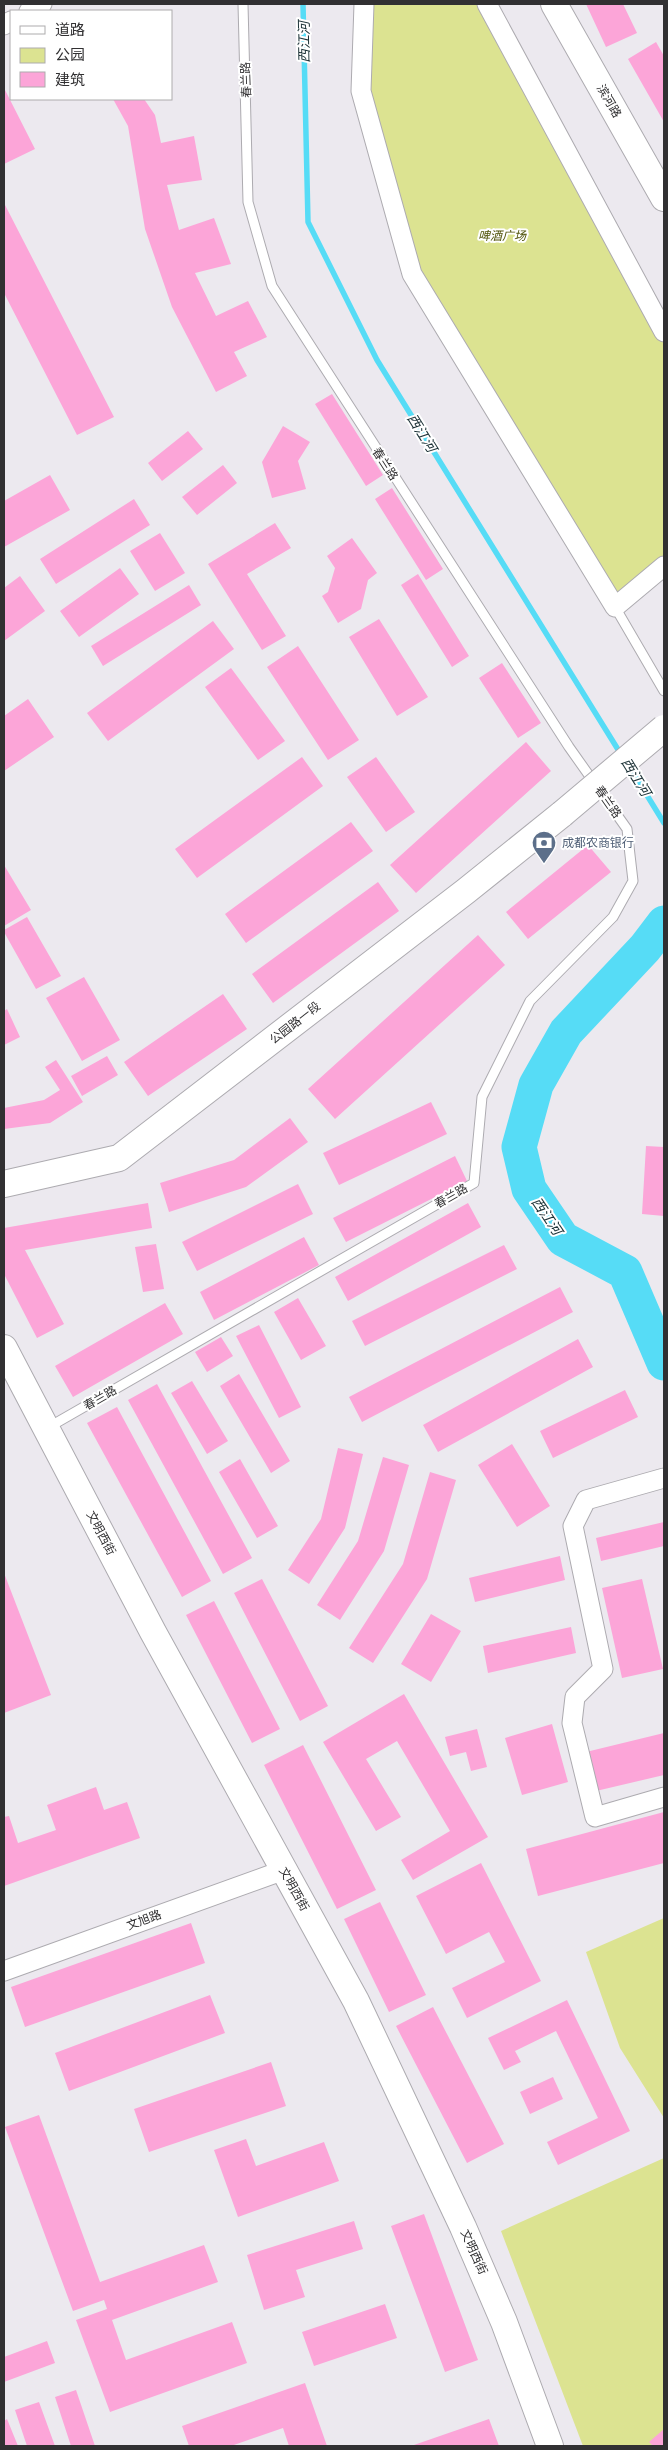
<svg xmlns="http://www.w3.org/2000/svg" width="668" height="2450" font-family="Merriweather,'Noto Sans SC',serif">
<rect width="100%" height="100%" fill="#ece9ef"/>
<path fill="#dce391" d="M 364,4 L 487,4 L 664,332 L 664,566 L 615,607 L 412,274 L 361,91 Z
M 664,1918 L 664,2118 L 620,2048 L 586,1952 Z
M 664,2158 L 664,2446 L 583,2446 L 501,2231 Z"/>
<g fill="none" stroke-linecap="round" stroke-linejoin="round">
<path stroke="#56dcf6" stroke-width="5.5" d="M 303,4 L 308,222 L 377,360 L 622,756
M 629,766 L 664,823"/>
<path stroke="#56dcf6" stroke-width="35" d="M 664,923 L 645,948 L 566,1032 L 536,1085 L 519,1147 L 529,1189 L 563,1239 L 625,1272 L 664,1363"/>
</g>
<path fill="#fca5d8" d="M 586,4 L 623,4 L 637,33 L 606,47 Z
M 656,42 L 664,56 L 664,122 L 628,59 Z
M 4,88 L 35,149 L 4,164 Z
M 113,99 L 144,99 L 155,115 L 161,143 L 194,136 L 202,180 L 167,185 L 179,230 L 214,218 L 231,264 L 195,273 L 216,316 L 248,301 L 267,337 L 234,352 L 247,376 L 216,392 L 172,307 L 145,229 L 128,126 Z
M 4,203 L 114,417 L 77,435 L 4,293 Z
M 332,394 L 383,475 L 366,486 L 315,404 Z
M 283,426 L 310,442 L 298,461 L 306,489 L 272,498 L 262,462 Z
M 188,431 L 203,449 L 162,481 L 148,463 Z
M 223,465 L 237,483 L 197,515 L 182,497 Z
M 50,475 L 70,510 L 4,547 L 4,501 Z
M 392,488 L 443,569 L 426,580 L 375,499 Z
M 134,499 L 150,525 L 56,584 L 40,559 Z
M 275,523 L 291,548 L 247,574 L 286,636 L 262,650 L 208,564 Z
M 160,533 L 185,573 L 155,591 L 130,551 Z
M 352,538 L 377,573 L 368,580 L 361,609 L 338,623 L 322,596 L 328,592 L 335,568 L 327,556 Z
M 120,568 L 139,594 L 79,637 L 60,611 Z
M 418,574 L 469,656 L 452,667 L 401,585 Z
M 20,576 L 45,611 L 4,641 L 4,588 Z
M 189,585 L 201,605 L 103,666 L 91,646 Z
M 379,619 L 428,697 L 397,716 L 349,637 Z
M 213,621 L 234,649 L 108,741 L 87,713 Z
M 298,646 L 359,740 L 328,760 L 267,667 Z
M 502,663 L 541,723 L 518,738 L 479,678 Z
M 231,668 L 285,741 L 258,760 L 205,687 Z
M 28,699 L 54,737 L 4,771 L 4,716 Z
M 526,742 L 551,771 L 416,893 L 390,865 Z
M 302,757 L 323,786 L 197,878 L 175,849 Z
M 376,757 L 415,812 L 386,832 L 347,777 Z
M 351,822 L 373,851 L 246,943 L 225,914 Z
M 588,845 L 611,872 L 528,939 L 506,912 Z
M 4,865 L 31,910 L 4,926 Z
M 378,882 L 399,911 L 273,1003 L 252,974 Z
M 27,917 L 61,976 L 36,989 L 4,932 L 4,930 Z
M 478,935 L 505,965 L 335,1119 L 308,1089 Z
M 84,977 L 120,1040 L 82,1061 L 46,998 Z
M 223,994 L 247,1029 L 148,1096 L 124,1062 Z
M 7,1009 L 20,1037 L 4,1045 L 4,1011 Z
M 107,1056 L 118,1075 L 82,1096 L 71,1076 Z
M 56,1060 L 83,1102 L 50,1123 L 4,1129 L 4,1108 L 44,1100 L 60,1090 L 45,1067 Z
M 431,1102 L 447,1134 L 339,1185 L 323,1153 Z
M 290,1118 L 308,1142 L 246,1187 L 169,1212 L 160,1183 L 234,1160 Z
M 646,1146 L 664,1147 L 664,1216 L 642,1214 Z
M 455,1156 L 467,1181 L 346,1242 L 333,1218 Z
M 298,1184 L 313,1214 L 197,1271 L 182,1242 Z
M 148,1203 L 152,1228 L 25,1250 L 64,1324 L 37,1338 L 4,1274 L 4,1228 Z
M 468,1203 L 481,1227 L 348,1301 L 335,1277 Z
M 304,1237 L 319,1265 L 214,1320 L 200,1292 Z
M 156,1244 L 164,1289 L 143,1292 L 135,1247 Z
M 504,1245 L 517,1269 L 365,1346 L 352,1321 Z
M 560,1287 L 573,1312 L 362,1422 L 349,1397 Z
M 298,1298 L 326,1346 L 301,1360 L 274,1312 Z
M 165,1303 L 183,1334 L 73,1397 L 55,1366 Z
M 259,1325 L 301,1407 L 279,1418 L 236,1336 Z
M 221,1337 L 233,1356 L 207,1372 L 195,1352 Z
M 578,1339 L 593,1367 L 438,1452 L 423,1425 Z
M 239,1374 L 290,1461 L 271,1473 L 220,1386 Z
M 192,1381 L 228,1441 L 207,1454 L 171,1393 Z
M 157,1384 L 252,1558 L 223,1574 L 128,1400 Z
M 625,1390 L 638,1417 L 553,1458 L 540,1431 Z
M 117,1407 L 211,1581 L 182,1597 L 87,1423 Z
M 512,1444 L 550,1506 L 517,1527 L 478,1465 Z
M 338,1448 L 363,1454 L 345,1528 L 309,1584 L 288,1570 L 321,1519 Z
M 383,1457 L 409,1465 L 384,1551 L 340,1620 L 317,1605 L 358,1541 Z
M 240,1459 L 278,1526 L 257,1538 L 219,1472 Z
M 430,1472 L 456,1480 L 427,1579 L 373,1663 L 349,1648 L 403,1564 Z
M 664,1522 L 664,1546 L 601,1561 L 596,1538 Z
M 560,1556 L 565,1580 L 475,1602 L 469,1578 Z
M 4,1573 L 51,1695 L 4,1713 Z
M 262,1579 L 328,1706 L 300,1721 L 234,1593 Z
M 642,1579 L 663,1669 L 622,1678 L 602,1588 Z
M 214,1601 L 280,1729 L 252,1743 L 186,1615 Z
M 431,1614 L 461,1631 L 431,1682 L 401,1664 Z
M 571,1627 L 576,1653 L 488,1673 L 483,1646 Z
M 404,1694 L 488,1837 L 413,1880 L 401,1860 L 450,1831 L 397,1741 L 366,1759 L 401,1817 L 376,1831 L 323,1742 Z
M 552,1724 L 568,1782 L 522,1795 L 505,1738 Z
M 477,1729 L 487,1767 L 471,1771 L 466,1752 L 450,1756 L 445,1737 Z
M 664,1733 L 664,1775 L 596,1791 L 586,1752 Z
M 303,1745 L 376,1890 L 337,1909 L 264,1765 Z
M 96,1787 L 104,1810 L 127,1802 L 140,1838 L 4,1886 L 4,1817 L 9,1816 L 18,1843 L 56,1830 L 47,1805 Z
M 664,1812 L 664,1863 L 538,1896 L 526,1849 Z
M 481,1863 L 541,1981 L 467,2018 L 452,1988 L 505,1962 L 489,1932 L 446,1954 L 416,1896 Z
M 380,1902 L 426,1995 L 389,2012 L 344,1919 Z
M 191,1923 L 205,1963 L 25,2027 L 11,1987 Z
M 210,1995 L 225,2033 L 69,2091 L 55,2053 Z
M 567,2000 L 630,2131 L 558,2165 L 547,2142 L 598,2118 L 556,2031 L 515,2051 L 521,2062 L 504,2070 L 488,2038 Z
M 433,2007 L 504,2144 L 467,2163 L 396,2026 Z
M 271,2062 L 286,2106 L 149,2152 L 134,2109 Z
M 553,2077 L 563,2099 L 530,2114 L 520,2092 Z
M 39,2115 L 100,2282 L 204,2245 L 218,2282 L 112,2320 L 126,2360 L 232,2322 L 247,2363 L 110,2412 L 76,2320 L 107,2309 L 104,2300 L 73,2311 L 5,2127 Z
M 246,2139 L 256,2166 L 324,2142 L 339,2181 L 238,2217 L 214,2150 Z
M 424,2214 L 478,2360 L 445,2372 L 391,2226 Z
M 354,2221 L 363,2249 L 296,2270 L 305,2297 L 264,2310 L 247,2255 Z
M 385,2304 L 397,2338 L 314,2366 L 302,2332 Z
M 47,2341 L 55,2363 L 4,2382 L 4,2357 Z
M 305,2383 L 327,2446 L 289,2446 L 283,2428 L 231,2446 L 189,2446 L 182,2426 Z
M 76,2390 L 95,2446 L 71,2446 L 55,2397 Z
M 39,2402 L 55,2446 L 27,2446 L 15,2410 Z
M 7,2419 L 18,2446 L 4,2446 L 4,2421 Z
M 489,2419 L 499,2446 L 411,2446 Z
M 664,2429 L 664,2446 L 653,2446 L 649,2442 Z"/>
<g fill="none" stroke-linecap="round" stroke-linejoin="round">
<defs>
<path id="lane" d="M 615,607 L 664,691
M 49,1427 L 474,1183 L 482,1097 L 530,1001 L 613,917 L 633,881 L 627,829 L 569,747 L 272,286 L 248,202 L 243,4"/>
<path id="street" d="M 364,4 L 361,91 L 412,274 L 615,607 L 664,566
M 487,4 L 664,332
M 29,11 L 42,4
M 4,25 L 11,21
M 664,1478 L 586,1500 L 573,1526 L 603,1669 L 575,1697 L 572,1723 L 595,1817 L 664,1797
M 4,1971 L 284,1870"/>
<path id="secondary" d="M 554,4 L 664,198
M 4,1184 L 119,1158 L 466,891 L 562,814
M 4,1348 L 153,1632 L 356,2001 L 463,2227 L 504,2322 L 550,2446"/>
</defs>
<use href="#lane" stroke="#adabb0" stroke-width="11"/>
<use href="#street" stroke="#adabb0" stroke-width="21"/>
<use href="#secondary" stroke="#adabb0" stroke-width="28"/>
<use href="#lane" stroke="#fff" stroke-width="9"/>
<use href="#street" stroke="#fff" stroke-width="19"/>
<use href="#secondary" stroke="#fff" stroke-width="26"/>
<defs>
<path id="secondary-bridge" d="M 562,814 L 664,728"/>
</defs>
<use href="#secondary-bridge" stroke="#adabb0" stroke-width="28" stroke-linecap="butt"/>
<use href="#secondary-bridge" stroke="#fff" stroke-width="26"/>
</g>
<defs>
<symbol id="bank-pin" viewBox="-11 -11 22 30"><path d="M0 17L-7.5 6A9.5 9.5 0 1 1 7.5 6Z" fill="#5c6f8a" stroke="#fff"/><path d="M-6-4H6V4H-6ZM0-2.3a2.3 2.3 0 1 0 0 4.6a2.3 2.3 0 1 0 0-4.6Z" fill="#fff"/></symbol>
</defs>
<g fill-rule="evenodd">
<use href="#bank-pin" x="530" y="829" width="28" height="38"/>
</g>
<g text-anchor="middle" stroke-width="4" stroke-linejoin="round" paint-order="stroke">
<g font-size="12" fill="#313032" stroke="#fff">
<text transform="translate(246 80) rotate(-92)" y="4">春兰路</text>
<text transform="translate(609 101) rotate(60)" y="4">滨河路</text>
<text transform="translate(385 464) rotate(57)" y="4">春兰路</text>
<text transform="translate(608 802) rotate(55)" y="4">春兰路</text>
<text transform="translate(295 1023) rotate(-38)" y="4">公园路一段</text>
<text transform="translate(451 1196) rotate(-30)" y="4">春兰路</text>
<text transform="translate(100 1398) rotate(-30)" y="4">春兰路</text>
<text transform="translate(101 1533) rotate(62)" y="4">文明西街</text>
<text transform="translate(294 1889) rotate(61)" y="4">文明西街</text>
<text transform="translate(144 1920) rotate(-20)" y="4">文旭路</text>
<text transform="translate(474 2252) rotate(66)" y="4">文明西街</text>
</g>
<g font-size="12" font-style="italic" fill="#52550c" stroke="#fff">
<text x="502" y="240">啤酒广场</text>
</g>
<g font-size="12" fill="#4e5e75" stroke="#fff" text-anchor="start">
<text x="562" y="847">成都农商银行</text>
</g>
<g font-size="14" font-style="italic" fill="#1b3136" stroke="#fff">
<text transform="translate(304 42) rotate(-91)" y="5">西江河</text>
<text transform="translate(422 433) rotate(58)" y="5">西江河</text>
<text transform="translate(636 777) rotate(58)" y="5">西江河</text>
<text transform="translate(547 1216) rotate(56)" y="5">西江河</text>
</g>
</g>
<rect width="668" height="2450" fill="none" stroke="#313032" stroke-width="10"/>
<rect x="10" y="10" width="162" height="90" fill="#ffffff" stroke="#adacad"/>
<rect x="20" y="26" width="25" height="8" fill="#ffffff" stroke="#adacad"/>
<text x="55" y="35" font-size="15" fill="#313032">道路</text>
<rect x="20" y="48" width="25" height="15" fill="#dce391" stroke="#adacad"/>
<text x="55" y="60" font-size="15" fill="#313032">公园</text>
<rect x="20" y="72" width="25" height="15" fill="#fca5d8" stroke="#adacad"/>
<text x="55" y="85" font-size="15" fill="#313032">建筑</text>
</svg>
